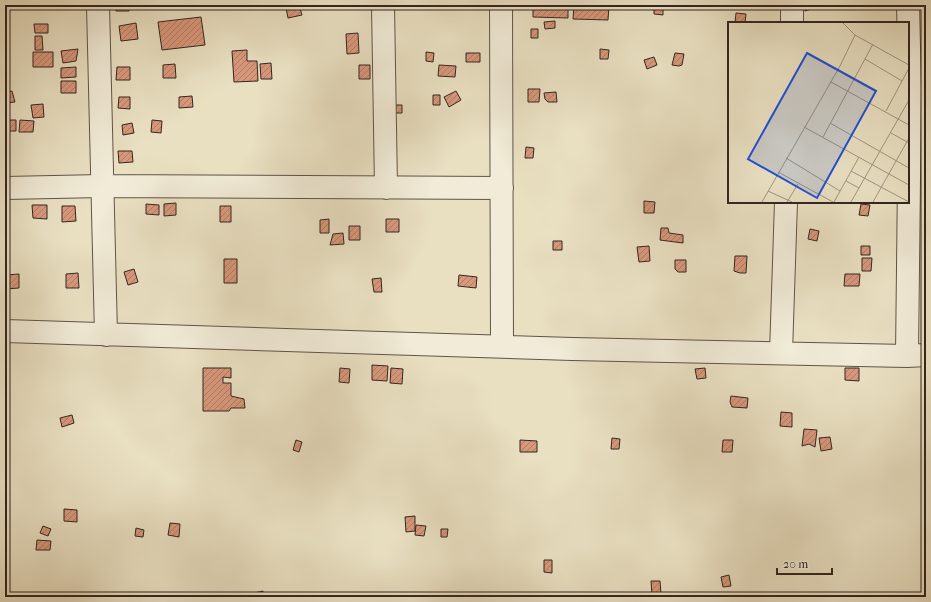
<svg xmlns="http://www.w3.org/2000/svg" width="931" height="602" font-family="'IM FELL French Canon',serif">
<defs>
<pattern id="building-hatch" width="6" height="6" patternUnits="userSpaceOnUse"><rect width="6" height="6" fill="#d9987c"/><path d="M-1 1l2-2M0 6l6-6M5 7l2-2" fill="none" stroke="#b17c65"/></pattern>
</defs>
<rect width="100%" height="100%" fill="#e9e0c2"/>
<filter id="stains"><feTurbulence type="fractalNoise" baseFrequency=".005" numOctaves="4"/><feColorMatrix values="0 0 0 0 .2 0 0 0 0 .09 0 0 0 0 .02 0 0 0 .5 -.17"/></filter>
<radialGradient id="worn" r=".72"><stop offset=".6" stop-color="#630" stop-opacity="0"/><stop offset="1" stop-color="#630" stop-opacity=".3"/></radialGradient>
<path fill="url(#building-hatch)" stroke="#332520" d="M 116,5 L 129,5 L 129,11 L 116,11 Z
M 225,5 L 242,5 L 242,8 L 225,8 Z
M 297,5 L 299,5 L 302,15 L 288,18 L 286,8 Z
M 533,5 L 568,5 L 568,18 L 533,17 Z
M 574,5 L 609,5 L 608,20 L 573,19 Z
M 654,5 L 663,5 L 663,15 L 654,14 Z
M 805,5 L 817,5 L 817,7 L 805,11 Z
M 736,13 L 746,14 L 745,23 L 735,23 Z
M 201,17 L 205,45 L 162,50 L 158,22 Z
M 555,21 L 555,28 L 545,29 L 544,22 Z
M 136,23 L 138,39 L 121,41 L 119,26 Z
M 34,24 L 48,24 L 48,33 L 35,33 Z
M 531,29 L 538,29 L 538,38 L 531,38 Z
M 358,33 L 359,53 L 347,54 L 346,34 Z
M 35,36 L 42,36 L 43,50 L 35,50 Z
M 78,49 L 76,61 L 63,63 L 61,51 Z
M 600,49 L 609,50 L 608,59 L 600,59 Z
M 247,50 L 247,61 L 257,61 L 258,81 L 234,82 L 232,51 Z
M 33,52 L 53,52 L 53,67 L 33,67 Z
M 426,52 L 434,53 L 433,62 L 426,61 Z
M 466,53 L 480,53 L 480,62 L 466,62 Z
M 675,53 L 684,54 L 682,65 L 679,66 L 672,65 Z
M 654,57 L 657,65 L 647,69 L 644,60 Z
M 271,63 L 272,79 L 261,79 L 260,64 Z
M 175,64 L 176,78 L 163,78 L 163,65 Z
M 359,65 L 370,65 L 370,79 L 359,79 Z
M 439,65 L 456,66 L 455,77 L 438,76 Z
M 76,67 L 76,77 L 61,78 L 61,68 Z
M 117,67 L 130,67 L 130,80 L 116,80 Z
M 61,81 L 76,81 L 76,93 L 61,93 Z
M 528,89 L 540,89 L 539,102 L 528,102 Z
M 12,91 L 15,102 L 5,103 L 5,93 Z
M 456,91 L 461,100 L 449,107 L 444,97 Z
M 556,92 L 557,102 L 548,102 L 545,99 L 544,93 Z
M 433,95 L 440,95 L 440,105 L 433,105 Z
M 192,96 L 193,107 L 179,108 L 179,97 Z
M 119,97 L 130,97 L 130,109 L 118,108 Z
M 43,104 L 44,117 L 33,118 L 31,105 Z
M 392,105 L 402,105 L 402,113 L 392,113 Z
M 6,120 L 16,120 L 16,131 L 6,131 Z
M 20,120 L 34,121 L 33,132 L 19,132 Z
M 152,120 L 162,121 L 161,133 L 151,132 Z
M 132,123 L 134,133 L 123,135 L 122,125 Z
M 526,147 L 534,148 L 533,158 L 525,158 Z
M 118,151 L 132,151 L 133,162 L 119,163 Z
M 644,201 L 655,202 L 654,213 L 644,213 Z
M 176,203 L 176,215 L 164,216 L 164,204 Z
M 146,204 L 159,205 L 159,215 L 146,214 Z
M 861,204 L 870,205 L 868,216 L 859,215 Z
M 32,205 L 47,205 L 47,219 L 33,218 Z
M 62,206 L 75,206 L 76,221 L 62,222 Z
M 220,206 L 231,206 L 231,222 L 220,222 Z
M 329,219 L 329,233 L 320,233 L 320,220 Z
M 386,219 L 399,219 L 399,232 L 386,232 Z
M 349,226 L 360,226 L 360,240 L 349,240 Z
M 661,228 L 668,228 L 669,233 L 683,235 L 683,243 L 660,240 Z
M 810,229 L 819,231 L 817,241 L 808,239 Z
M 343,233 L 344,244 L 330,245 L 333,234 Z
M 553,241 L 562,241 L 562,250 L 553,250 Z
M 649,246 L 650,261 L 639,262 L 637,247 Z
M 861,246 L 870,246 L 870,255 L 861,255 Z
M 735,256 L 747,256 L 746,273 L 740,273 L 734,271 Z
M 862,258 L 872,258 L 871,271 L 862,271 Z
M 224,259 L 237,259 L 237,283 L 224,283 Z
M 675,260 L 686,260 L 686,272 L 678,272 L 675,269 Z
M 134,269 L 138,282 L 128,285 L 124,272 Z
M 78,273 L 79,288 L 66,288 L 66,274 Z
M 19,274 L 19,288 L 6,289 L 5,275 Z
M 845,274 L 860,274 L 859,286 L 844,286 Z
M 459,275 L 477,277 L 476,288 L 458,286 Z
M 381,278 L 382,292 L 374,292 L 372,279 Z
M 372,365 L 388,366 L 387,381 L 372,380 Z
M 203,368 L 231,368 L 231,378 L 223,377 L 223,383 L 231,383 L 231,396 L 244,399 L 245,408 L 231,408 L 229,411 L 203,411 Z
M 340,368 L 350,369 L 349,383 L 339,382 Z
M 391,368 L 403,369 L 402,384 L 390,383 Z
M 705,368 L 706,378 L 697,379 L 695,369 Z
M 845,368 L 859,368 L 859,381 L 845,380 Z
M 731,396 L 748,398 L 747,408 L 732,407 L 730,402 Z
M 781,412 L 792,413 L 792,427 L 780,426 Z
M 72,415 L 74,423 L 62,427 L 60,418 Z
M 804,429 L 817,430 L 815,447 L 809,444 L 802,446 Z
M 830,437 L 832,449 L 821,451 L 819,438 Z
M 612,438 L 620,439 L 619,449 L 611,449 Z
M 296,440 L 302,442 L 299,452 L 293,450 Z
M 520,440 L 537,441 L 537,452 L 520,452 Z
M 723,440 L 733,440 L 732,452 L 722,452 Z
M 64,509 L 77,510 L 77,522 L 64,521 Z
M 415,516 L 415,531 L 406,532 L 405,517 Z
M 170,523 L 180,524 L 179,537 L 168,535 Z
M 416,525 L 426,526 L 424,536 L 415,535 Z
M 43,526 L 51,529 L 48,536 L 40,533 Z
M 136,528 L 144,530 L 143,537 L 135,536 Z
M 441,529 L 448,529 L 447,537 L 441,537 Z
M 37,540 L 51,541 L 50,550 L 36,550 Z
M 544,560 L 552,560 L 552,573 L 544,572 Z
M 729,575 L 731,586 L 723,587 L 721,577 Z
M 651,581 L 660,581 L 661,594 L 652,595 Z
M 263,591 L 264,597 L 255,597 L 254,593 Z"/>
<g fill="none" stroke-linecap="round" stroke-linejoin="round">
<defs>
<path id="minor" d="M 98,5 L 106,335
M 383,5 L 386,188
M 501,5 L 502,346
M 792,23 L 792,5
M 5,188 L 102,186 L 502,188
M 5,331 L 572,349 L 907,356 L 926,355
M 781,353 L 786,202
M 907,356 L 910,90 L 908,5"/>
</defs>
<use href="#minor" stroke="#605448" stroke-width="24"/>
<use href="#minor" stroke="#f1ebd7" stroke-width="22"/>
</g>
<g transform="translate(728 22)">
<rect width="181" height="181" fill="#e9e0c2"/>
<path fill="none" stroke="#a09581" stroke-width="1" d="M 115,1 L 127,13 L 181,43M 137,37 L 174,59M 103,60 L 181,103M 158,89 L 181,46M 102,101 L 181,146M 76,105 L 181,163M 163,111 L 181,121M 95,115 L 145,22M 58,136 L 112,169M 123,149 L 181,180M 50,150 L 105,180M 118,159 L 131,166M 40,169 L 64,180M 34,180 L 112,44 L 127,13M 59,180 L 70,162M 106,180 L 131,135M 123,180 L 181,78M 145,180 L 181,116"/>
<path fill="#1d4ed8" fill-opacity="0.15" stroke="#1d4ed8" stroke-width="2" d="M 79,31 L 148,69 L 89,176 L 20,137 Z"/>
<rect width="181" height="181" fill="none" stroke="#332520" stroke-width="2"/>
</g>
<rect width="931" height="602" fill="none" stroke="#e9e0c2" stroke-width="20"/>
<rect x="6" y="6" width="919" height="590" fill="none" stroke="#332520" stroke-width="2"/>
<rect x="10" y="10" width="911" height="582" fill="none" stroke="#332520"/>
<path d="M777 568v6h55v-6" fill="none" stroke="#332520" stroke-width="2"/>
<text x="783" y="568" font-size="12" fill="#332520" stroke="#f1ebd7" stroke-width="3" paint-order="stroke">20 m</text>
<rect width="100%" height="100%" filter="url(#stains)"/>
<rect width="100%" height="100%" fill="url(#worn)"/>
</svg>
